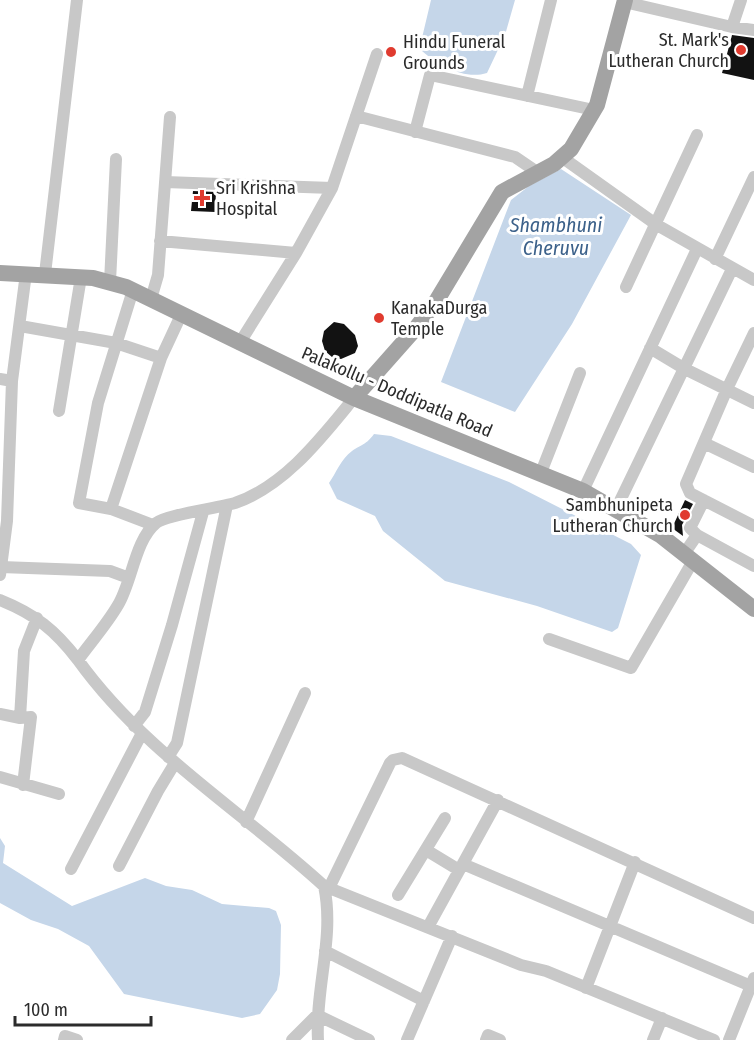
<svg xmlns="http://www.w3.org/2000/svg" width="754" height="1040" font-family="'Fira Sans Condensed',sans-serif">
<rect width="100%" height="100%" fill="#fff"/>
<path fill="#c5d6e9" d="M 431,0 L 515,0 L 505,35 L 487,73 C 465,80 439,66 422,51 L 421,42 Z
M 561,169 L 631,215 L 572,324 L 515,412 L 441,382 L 511,200 L 529,186 Z
M 374,434 L 391,436 L 509,482 L 631,544 L 641,555 L 618,628 L 612,632 L 537,606 L 445,581 L 383,531 L 375,516 L 337,499 L 329,483 C 336,473 341,459 352,451 C 362,444 366,445 374,434 Z
M 0,838 L 5,846 L 3,863 L 72,906 L 145,878 L 166,886 L 192,890 L 222,904 L 269,908 L 276,911 L 281,925 L 280,974 L 277,990 L 260,1014 L 242,1018 L 124,994 L 89,946 L 58,929 L 31,920 L 0,903 Z"/>
<path fill="#121212" d="M 732,35 L 754,38 L 754,80 L 722,73 Z
M 193,191 L 216,192 L 215,212 L 191,211 Z
M 334,322 L 344,324 L 355,335 L 358,346 L 355,353 L 341,359 L 332,357 L 325,351 L 322,341 L 324,331 Z
M 685,500 L 693,504 L 682,525 L 683,536 L 672,528 Z"/>
<g fill="none" stroke-linecap="round" stroke-linejoin="round">
<path stroke="#c8c8c8" stroke-width="12" d="M 624,2 L 732,27 L 754,30
M 732,27 L 741,0
M 527,96 L 551,0
M 356,116 L 515,157 L 537,172
M 415,132 L 430,75 L 594,110
M 563,158 L 657,225 L 754,280
M 165,182 L 332,188
M 160,241 L 296,253
M 715,259 L 754,177
M 45,274 L 77,0
M 110,282 L 116,159
M 626,287 L 697,135
M 133,290 L 98,403 L 79,503 L 111,509 L 153,525
M 151,299 L 158,275 L 170,117
M 20,326 L 116,343 L 161,358
M 754,333 L 727,389 L 686,484 L 690,493 L 754,526
M 239,344 L 296,253 L 332,188 L 377,54
M 650,348 L 685,369 L 754,403
M 0,379 L 12,381
M 59,411 L 81,277
M 704,443 L 754,467
M 540,475 L 580,373
M 583,491 L 697,249
M 111,509 L 161,358 L 181,315
M 616,509 L 732,269
M 697,535 L 690,528 L 704,500
M 684,554 L 697,535 L 754,566
M 1,567 L 110,571 L 129,578
M 0,575 L 7,521 L 12,381 L 26,273
M 0,600 C 35,614 55,630 78,660 C 91,642 107,624 118,605 C 132,582 135,540 156,523 C 165,515 218,508 235,503 C 285,486 322,437 354,398
M 549,639 L 631,668 L 693,561
M 78,660 C 144,752 242,811 324,886 C 335,937 315,988 318,1040
M 0,714 L 20,718 L 24,651 L 37,618
M 20,718 L 31,717 L 23,785
M 134,726 L 145,712 L 172,625 L 203,512
M 168,757 L 177,743 L 227,505
M 0,777 L 59,794
M 246,822 L 305,693
M 426,850 L 459,870
M 463,864 L 751,986
M 119,866 L 158,791 L 175,763
M 71,869 L 142,733
M 324,886 L 521,965 L 546,971 L 714,1040
M 329,888 L 390,763 L 393,760 L 402,758 L 754,918
M 398,895 L 445,818
M 428,927 L 498,800
M 325,951 L 424,1001
M 586,988 L 635,862
M 64,1040 L 65,1036 L 77,1040
M 292,1040 L 317,1015 L 369,1040
M 407,1040 L 452,936
M 486,1040 L 488,1035 L 500,1040
M 653,1040 L 662,1018
M 729,1040 L 754,978"/>
<path stroke="#a3a3a3" stroke-width="16" d="M 0,273 L 93,278 L 126,287 L 354,398 L 583,491 L 660,535 L 754,609
M 354,398 L 416,328 L 437,300 L 502,192 L 554,164 L 571,149 L 597,105 L 625,0"/>
</g>
<g fill="#e03b2f" stroke="#fff" stroke-width="2">
<circle cx="741" cy="50" r="6"/>
<circle cx="391" cy="52" r="6"/>
<path d="M199 189h6v6h6v6h-6v6h-6v-6h-6v-6h6z"/>
<circle cx="379" cy="318" r="6"/>
<circle cx="685" cy="515" r="6"/>
</g>
<g text-anchor="middle" stroke-width="6" stroke-linejoin="round" paint-order="stroke">
<g font-size="18" fill="#2b2b2b" stroke="#fff" text-anchor="start">
<text x="729" y="46" text-anchor="end">St. Mark's<tspan x="729" dy="21">Lutheran Church</tspan></text>
<text x="403" y="48">Hindu Funeral<tspan x="403" dy="21">Grounds</tspan></text>
<text x="216" y="194">Sri Krishna<tspan x="216" dy="21">Hospital</tspan></text>
<text x="391" y="314">KanakaDurga<tspan x="391" dy="21">Temple</tspan></text>
<text x="673" y="511" text-anchor="end">Sambhunipeta<tspan x="673" dy="21">Lutheran Church</tspan></text>
</g>
<g font-size="18" fill="#2b2b2b" stroke="#fff">
<text transform="translate(397 392) rotate(23)" y="6">Palakollu - Doddipatla Road</text>
</g>
<g font-size="20" font-style="italic" fill="#3c618a" stroke="#fff">
<text x="556" y="232">Shambhuni<tspan x="556" dy="23">Cheruvu</tspan></text>
</g>
</g>
<path d="M15 1016v9h136v-9" fill="none" stroke="#2b2b2b" stroke-width="3"/>
<text x="24" y="1016" font-size="18" fill="#2b2b2b" stroke="#ffffff" stroke-width="4.5" paint-order="stroke">100 m</text>
</svg>
